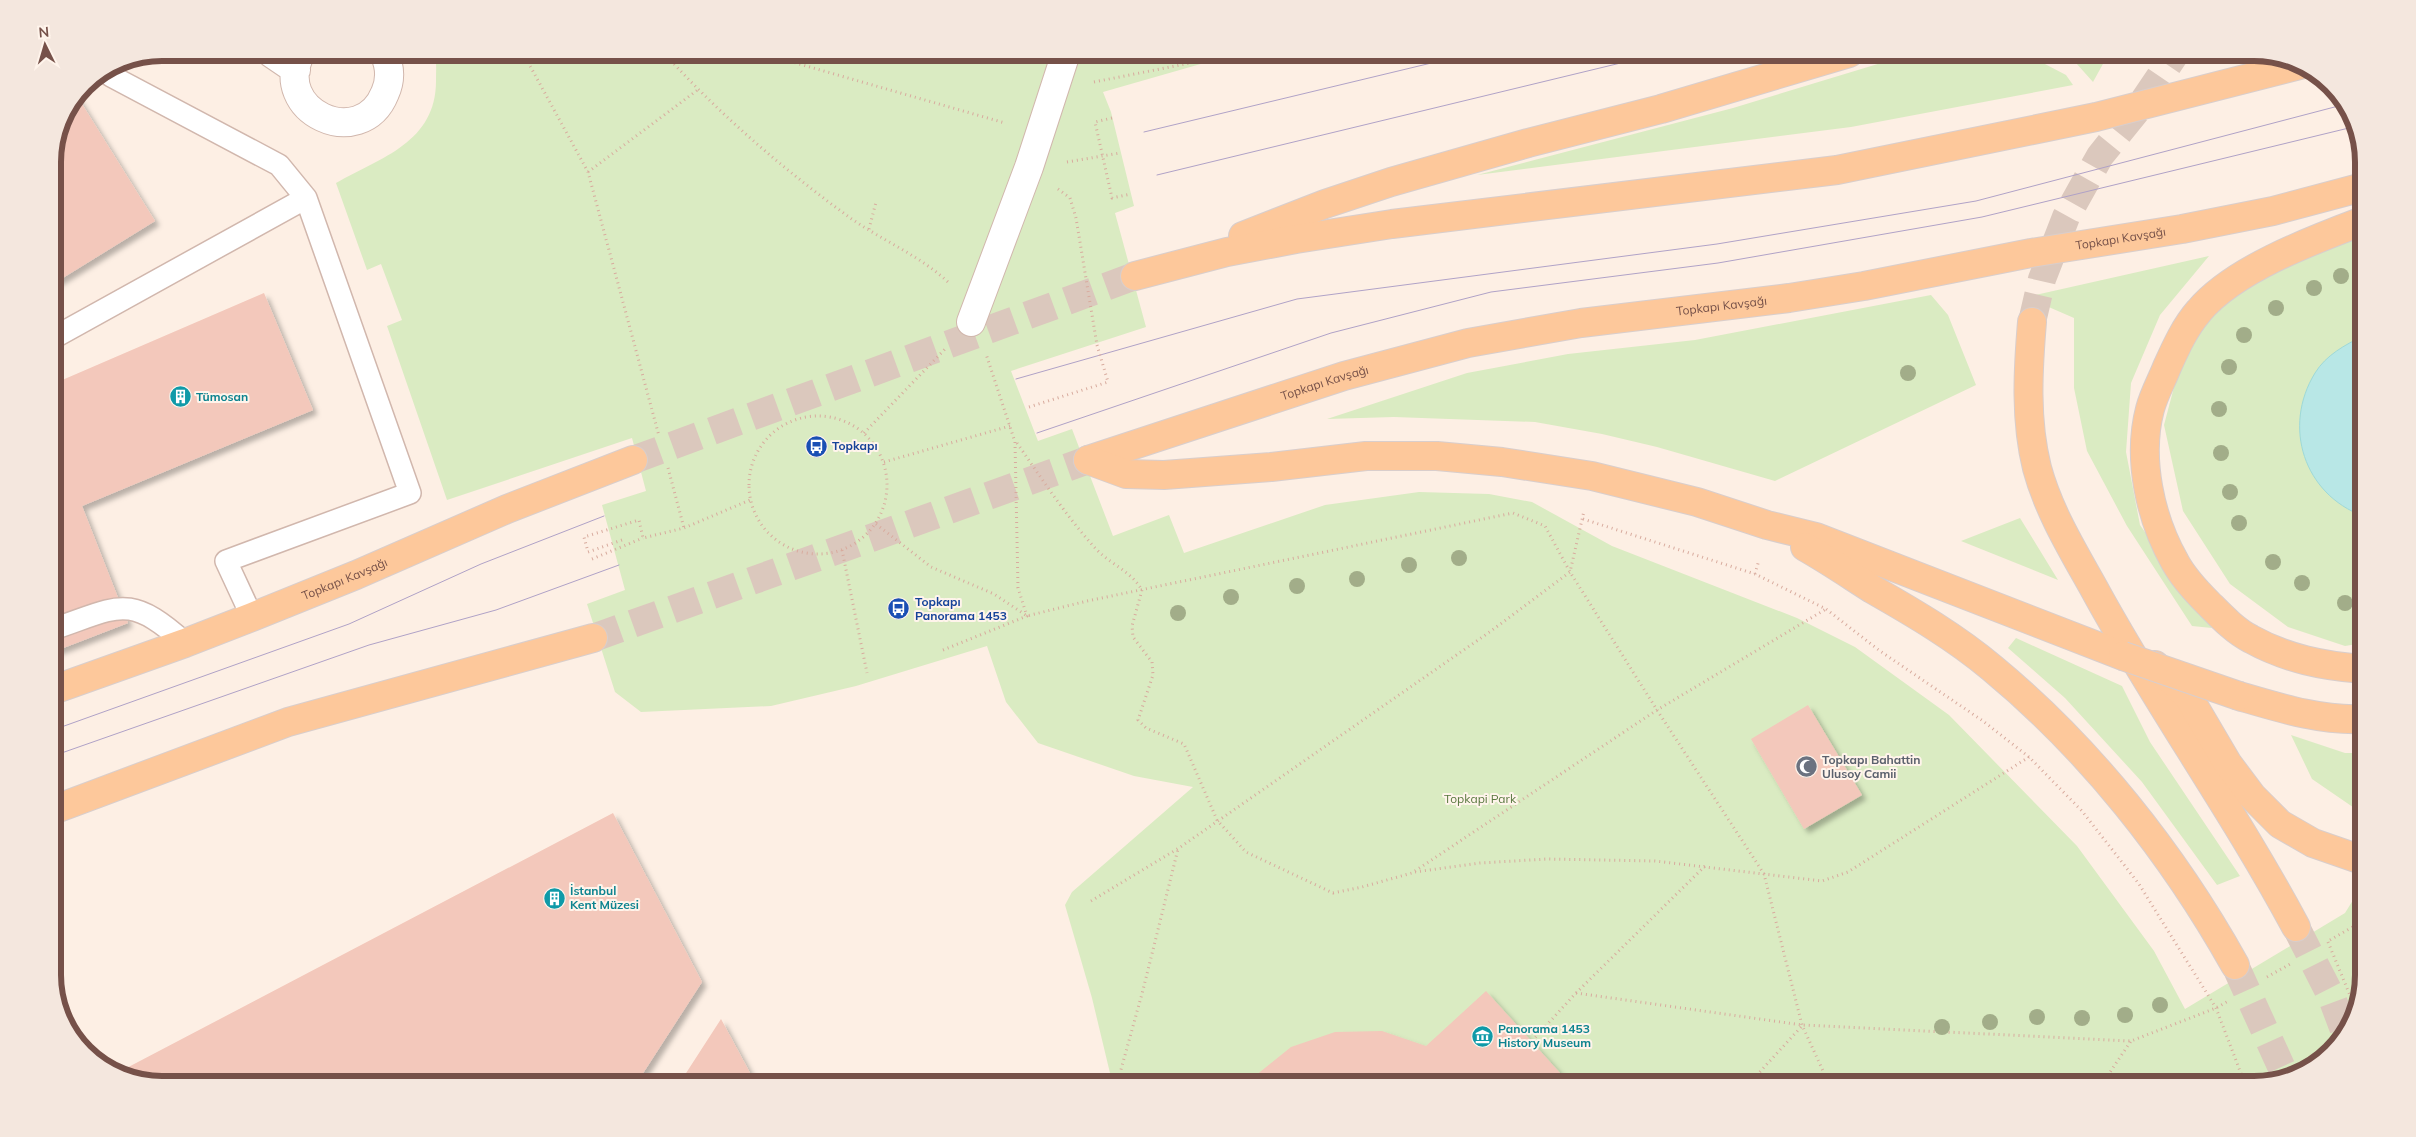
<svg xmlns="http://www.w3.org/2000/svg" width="2416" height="1137" font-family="Mulish,sans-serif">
<defs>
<filter id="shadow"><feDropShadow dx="4.5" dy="4.5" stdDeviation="2.5" flood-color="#0004"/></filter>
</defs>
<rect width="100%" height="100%" fill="#fdefe4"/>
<path fill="#daebc2" d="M 434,53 L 1239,53 L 1103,92 L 1111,112 L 1134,206 L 1115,213 L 1146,327 L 1011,371 L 1038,441 L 1072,429 L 1113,536 L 1169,515 L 1184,553 L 1325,505 L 1419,492 L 1489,494 L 1532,502 L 1612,546 L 1797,618 L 1855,647 L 1949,715 L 2077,846 L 2154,951 L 2185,1009 L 2345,913 L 2363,884 L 2363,974 L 2355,1017 L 2314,1066 L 2254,1084 L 1105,1084 L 1110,1073 L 1092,998 L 1065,905 L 1072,892 L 1193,787 L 1134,776 L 1038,743 L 1006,702 L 987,646 L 856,686 L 771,706 L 641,712 L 615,692 L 587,604 L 625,590 L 602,505 L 646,491 L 632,438 L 447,500 L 387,326 L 402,320 L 381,264 L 367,270 L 336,183 C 382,157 437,142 436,79 C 436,70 437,61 434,53 Z
M 1914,53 L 2024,53 L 2066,75 L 2073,85 L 1851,127 L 1477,175 L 1733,108 Z
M 2067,53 L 2109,53 L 2093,82 Z
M 2141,53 L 2179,53 L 2134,64 Z
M 2363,230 L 2363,643 L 2345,646 L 2288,627 L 2230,584 L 2183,511 L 2164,425 L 2187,338 L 2233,279 Z
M 2209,256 L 2160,315 L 2131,383 L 2126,452 L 2140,525 L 2212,628 L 2192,626 L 2127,526 L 2087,451 L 2074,388 L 2074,318 L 2026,297 Z
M 1931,295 L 1948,315 L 1976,385 L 1775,481 L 1657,447 L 1602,434 L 1535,422 L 1394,417 L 1327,419 L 1467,373 L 1568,354 L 1695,340 Z
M 2020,518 L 2058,580 L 1961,541 Z
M 2016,638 L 2122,686 L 2150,742 L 2240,876 L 2217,885 L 2142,782 L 2065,698 L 2008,648 Z
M 2291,735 L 2345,753 L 2363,753 L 2363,814 L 2312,779 Z"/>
<path fill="#b8e7e6" stroke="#9ed9d8" d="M 2363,336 L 2363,516 C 2304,494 2282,427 2315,373 C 2326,355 2345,345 2363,336 Z"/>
<path fill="#f3c8bb" filter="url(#shadow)" d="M 77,96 L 155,221 L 53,284 L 53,156 L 61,120 Z
M 264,293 L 313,410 L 82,506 L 128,623 L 53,652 L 53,384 Z
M 1808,705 L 1862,795 L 1804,829 L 1751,739 Z
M 613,813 L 702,982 L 636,1084 L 163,1084 L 120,1076 L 117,1073 Z
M 1486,991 L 1570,1084 L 1250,1084 L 1255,1076 L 1291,1047 L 1335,1032 L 1382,1031 L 1426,1046 Z
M 721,1019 L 756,1084 L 679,1084 Z"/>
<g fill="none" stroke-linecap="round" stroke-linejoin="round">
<path stroke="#dbc8bd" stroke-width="28" stroke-dasharray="28 14" stroke-linecap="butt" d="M 2032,322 L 2042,279 L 2066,217 L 2100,156 L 2138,109 L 2176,53
M 633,460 L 1135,276
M 593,638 L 1088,460
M 2296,927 L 2332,998 L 2344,1030
M 2235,965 L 2285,1075"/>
<defs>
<path id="lane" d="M 111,76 L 279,165 L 306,198 L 410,493 L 226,561 L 252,617
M 53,338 L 306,198
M 53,629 C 119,607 128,592 185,643"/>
<path id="street" d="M 271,53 L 296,70
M 301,53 C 270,111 361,153 385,93 C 391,80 390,66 384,53
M 971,322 L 1029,167 L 1066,53"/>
<g id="primary">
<path d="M 2363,221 C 2313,240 2234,269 2199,311 C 2185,327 2176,347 2167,367 C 2162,380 2154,394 2150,409 C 2137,458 2150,518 2175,562 C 2183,577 2196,591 2208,603 C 2221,616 2235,631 2251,639 C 2287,659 2324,666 2363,669"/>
<path d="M 1243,236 L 1325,204 L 1391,182 L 1528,143 L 1661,109 L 1849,53"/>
<path d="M 1135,276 L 1227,252 L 1296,239 L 1392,224 L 1837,170 L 2096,117 L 2300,65"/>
<path d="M 2032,322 C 2028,370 2025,420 2037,468 C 2049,513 2075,554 2097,594 C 2159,707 2235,813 2296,927"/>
<path id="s1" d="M 1088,460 L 1344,376 L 1468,343 L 1581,323 L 1789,298 L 1864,286 L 2031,253 L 2182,229 L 2273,211 L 2363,187"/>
<path d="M 1088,460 L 1126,474 L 1164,475 L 1271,467 L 1366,456 L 1437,456 L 1502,462 L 1592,476 L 1697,502 L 1767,525 L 1816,537 L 2123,656"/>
<path d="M 1805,547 C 1828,560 1850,575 1872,589 C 1914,613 1955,637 1992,668 C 2090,749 2173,854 2235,965"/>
<path d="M 2155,665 L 2188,696 L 2228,764 L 2252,796 L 2280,824 L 2313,843 L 2362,860"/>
<path id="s2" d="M 53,690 L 185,643 L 252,617 L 356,575 L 507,509 L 633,460"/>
<path d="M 2239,696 C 2280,708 2321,721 2363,719"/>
<path d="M 53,810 L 288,722 L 593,638"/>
</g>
</defs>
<use href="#lane" stroke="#d1b7ad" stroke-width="24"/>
<use href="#street" stroke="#d1b7ad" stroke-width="30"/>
<use href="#primary" stroke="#d9cecc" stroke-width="30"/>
<path stroke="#d8ab9e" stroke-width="3" stroke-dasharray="1 4" stroke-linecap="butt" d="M 523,53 L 588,172 L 659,436
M 664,53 C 719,114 783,169 849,217 C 881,240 919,255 948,282
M 761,53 L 1005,123
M 781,58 L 782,53
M 1094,82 L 1241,53
M 1112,118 L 1095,122 L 1112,198 L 1131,194
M 1067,162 L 1120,153
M 588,172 L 699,89
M 1058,189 L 1070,198 L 1076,218 L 1097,345
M 869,229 L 876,202
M 1029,407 L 1108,382
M749 485a69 69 0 1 1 138 0a69 69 0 1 1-138 0Z
M 864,433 L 947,347
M 1017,443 C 1042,479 1066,516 1096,549 C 1110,564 1131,571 1142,590
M 884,462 L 1010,426
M 668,468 L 684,528
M 1583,519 L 1755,574 L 1826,609 L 1880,651 L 1983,721 L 2029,757 L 2082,811 L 2139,884 L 2216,1008 L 2245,1084
M 876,524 L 931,567 L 994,594 L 1027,616 L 1087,601 L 1513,513 L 1545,526 L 1570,572 L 1657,710 L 1764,874 L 1802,1025 L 1829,1084
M 622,540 L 588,552 L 584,537 L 639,520 L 643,538 L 684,528 L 750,500
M 842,550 L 867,673
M 592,559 L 643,538
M 1755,574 L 1759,560
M 1142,590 L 1132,626 L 1133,637 L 1152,662 L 1153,675 L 1138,720 L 1146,728 L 1184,744 L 1217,820 L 1246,852 L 1333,893 L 1362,887 L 1412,873 L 1657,710 L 1826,609
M 943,650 L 1027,616 L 1018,588 L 1015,442 L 986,354
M 1415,872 L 1480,863 L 1547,859 L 1655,861 L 1822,881 L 1848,872 L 2029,757
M 1091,901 L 1179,848 L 1491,631 L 1570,572 L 1584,511
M 2330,940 L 2363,921
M 2328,942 L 2356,1010
M 2267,977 L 2292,963
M 1576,993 L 1802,1025 L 2131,1041 L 2216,1008 L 2230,1000
M 1532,1041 L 1576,993 L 1705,866
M 1117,1084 L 1143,990 L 1178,849
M 1751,1084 L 1756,1076 L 1802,1026
M 2102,1084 L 2131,1041"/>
<use href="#lane" stroke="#fff" stroke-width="21"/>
<use href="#street" stroke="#fff" stroke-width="28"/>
<use href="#primary" stroke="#fdc89b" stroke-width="28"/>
<path stroke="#b0a2c7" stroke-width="1" d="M 1144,132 L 1473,53
M 1157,175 L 1662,53
M 1016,379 L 1297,299 L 1717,244 L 1976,201 L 2346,104
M 1037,433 L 1331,333 L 1491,292 L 1718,263 L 1982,217 L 2353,127
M 53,730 L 349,624 L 481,564 L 604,516
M 53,756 L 369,645 L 496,610 L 619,565"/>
<defs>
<path id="primary-bridge" d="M 2123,656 L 2239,696"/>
</defs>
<use href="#primary-bridge" stroke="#d9cecc" stroke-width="30" stroke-linecap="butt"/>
<path stroke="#d8ab9e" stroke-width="3" stroke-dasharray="1 4" stroke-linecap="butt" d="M 1097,345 L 1108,382"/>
<use href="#primary-bridge" stroke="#fdc89b" stroke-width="28"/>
</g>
<g fill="#a2ad89">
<circle cx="2341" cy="276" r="8"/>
<circle cx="2314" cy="288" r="8"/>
<circle cx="2276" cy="308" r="8"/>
<circle cx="2244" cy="335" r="8"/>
<circle cx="2229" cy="367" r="8"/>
<circle cx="1908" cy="373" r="8"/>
<circle cx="2219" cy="409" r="8"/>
<circle cx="2221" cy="453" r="8"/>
<circle cx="2230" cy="492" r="8"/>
<circle cx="2239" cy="523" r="8"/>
<circle cx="1459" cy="558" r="8"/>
<circle cx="2273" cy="562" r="8"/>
<circle cx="1409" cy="565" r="8"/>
<circle cx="1357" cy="579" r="8"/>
<circle cx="2302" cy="583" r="8"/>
<circle cx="1297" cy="586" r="8"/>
<circle cx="1231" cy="597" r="8"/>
<circle cx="2345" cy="603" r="8"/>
<circle cx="1178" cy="613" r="8"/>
<circle cx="2160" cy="1005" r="8"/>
<circle cx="2125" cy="1015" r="8"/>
<circle cx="2037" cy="1017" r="8"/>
<circle cx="2082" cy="1018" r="8"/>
<circle cx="1990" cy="1022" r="8"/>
<circle cx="1942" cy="1027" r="8"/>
</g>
<defs>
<symbol id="building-disc" viewBox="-11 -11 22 22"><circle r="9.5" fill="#0f9aa8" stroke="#fff4eb"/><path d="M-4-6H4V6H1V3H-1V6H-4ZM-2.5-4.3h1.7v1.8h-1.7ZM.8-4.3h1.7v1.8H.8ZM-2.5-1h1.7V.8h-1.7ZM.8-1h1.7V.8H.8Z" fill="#fff"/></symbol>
<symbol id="bus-disc" viewBox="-11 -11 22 22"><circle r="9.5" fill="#1a4fb4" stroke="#fff4eb"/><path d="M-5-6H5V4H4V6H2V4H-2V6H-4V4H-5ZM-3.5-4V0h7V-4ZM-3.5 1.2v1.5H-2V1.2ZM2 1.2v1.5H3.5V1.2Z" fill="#fff"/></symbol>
<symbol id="mosque-disc" viewBox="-11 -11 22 22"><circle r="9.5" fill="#6b7280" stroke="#fff4eb"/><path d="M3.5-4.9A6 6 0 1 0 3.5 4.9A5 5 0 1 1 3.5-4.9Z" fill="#fff"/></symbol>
<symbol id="museum-disc" viewBox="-11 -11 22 22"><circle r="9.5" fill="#0f9aa8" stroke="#fff4eb"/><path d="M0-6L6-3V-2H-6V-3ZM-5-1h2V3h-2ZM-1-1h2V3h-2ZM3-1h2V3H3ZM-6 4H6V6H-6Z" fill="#fff"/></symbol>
</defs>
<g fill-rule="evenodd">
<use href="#building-disc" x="168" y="384" width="25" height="25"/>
<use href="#bus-disc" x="804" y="434" width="25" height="25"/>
<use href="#bus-disc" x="886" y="596" width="25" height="25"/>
<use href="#mosque-disc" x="1794" y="754" width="25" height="25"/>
<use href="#building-disc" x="542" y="886" width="25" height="25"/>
<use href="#museum-disc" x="1470" y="1024" width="25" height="25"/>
</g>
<g text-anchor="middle" stroke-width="4" stroke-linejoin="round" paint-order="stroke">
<g font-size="12" fill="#765149" stroke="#fff4eb">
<text dy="4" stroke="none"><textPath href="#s1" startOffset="1059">Topkapı Kavşağı</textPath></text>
<text dy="4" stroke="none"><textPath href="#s1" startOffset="654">Topkapı Kavşağı</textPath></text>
<text dy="4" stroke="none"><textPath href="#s1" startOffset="249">Topkapı Kavşağı</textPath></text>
<text dy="4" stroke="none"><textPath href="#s2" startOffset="312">Topkapı Kavşağı</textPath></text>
</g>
<g font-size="12" font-weight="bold" fill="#0d838f" stroke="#fff4eb" text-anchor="start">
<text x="196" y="401">Tümosan</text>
<text x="570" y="895">İstanbul<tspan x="570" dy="14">Kent Müzesi</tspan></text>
<text x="1498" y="1033">Panorama 1453<tspan x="1498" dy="14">History Museum</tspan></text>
</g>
<g font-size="12" font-weight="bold" fill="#164399" stroke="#fff4eb" text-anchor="start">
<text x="832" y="450">Topkapı</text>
<text x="915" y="606">Topkapı<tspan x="915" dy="14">Panorama 1453</tspan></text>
</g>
<g font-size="12" font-weight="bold" fill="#5b616d" stroke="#fff4eb" text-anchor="start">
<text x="1822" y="764">Topkapı Bahattin<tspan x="1822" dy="14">Ulusoy Camii</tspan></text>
</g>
<g font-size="12" fill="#58773e" stroke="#fff4eb">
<text x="1480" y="803">Topkapi Park</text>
</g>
</g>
<path d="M0 0H2416V1137H0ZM162 61H2254A101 101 0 0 1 2355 162V975A101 101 0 0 1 2254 1076H162A101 101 0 0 1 61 975V162A101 101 0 0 1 162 61Z" fill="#f4e7de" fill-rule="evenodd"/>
<path fill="none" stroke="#765149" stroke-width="6" d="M162 61H2254A101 101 0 0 1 2355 162V975A101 101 0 0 1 2254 1076H162A101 101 0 0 1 61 975V162A101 101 0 0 1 162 61Z"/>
<g transform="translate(45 45) rotate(355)" stroke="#fff4eb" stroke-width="4" paint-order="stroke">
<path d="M0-4L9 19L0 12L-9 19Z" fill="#765149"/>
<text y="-8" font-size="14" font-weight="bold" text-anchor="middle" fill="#765149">N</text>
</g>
</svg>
